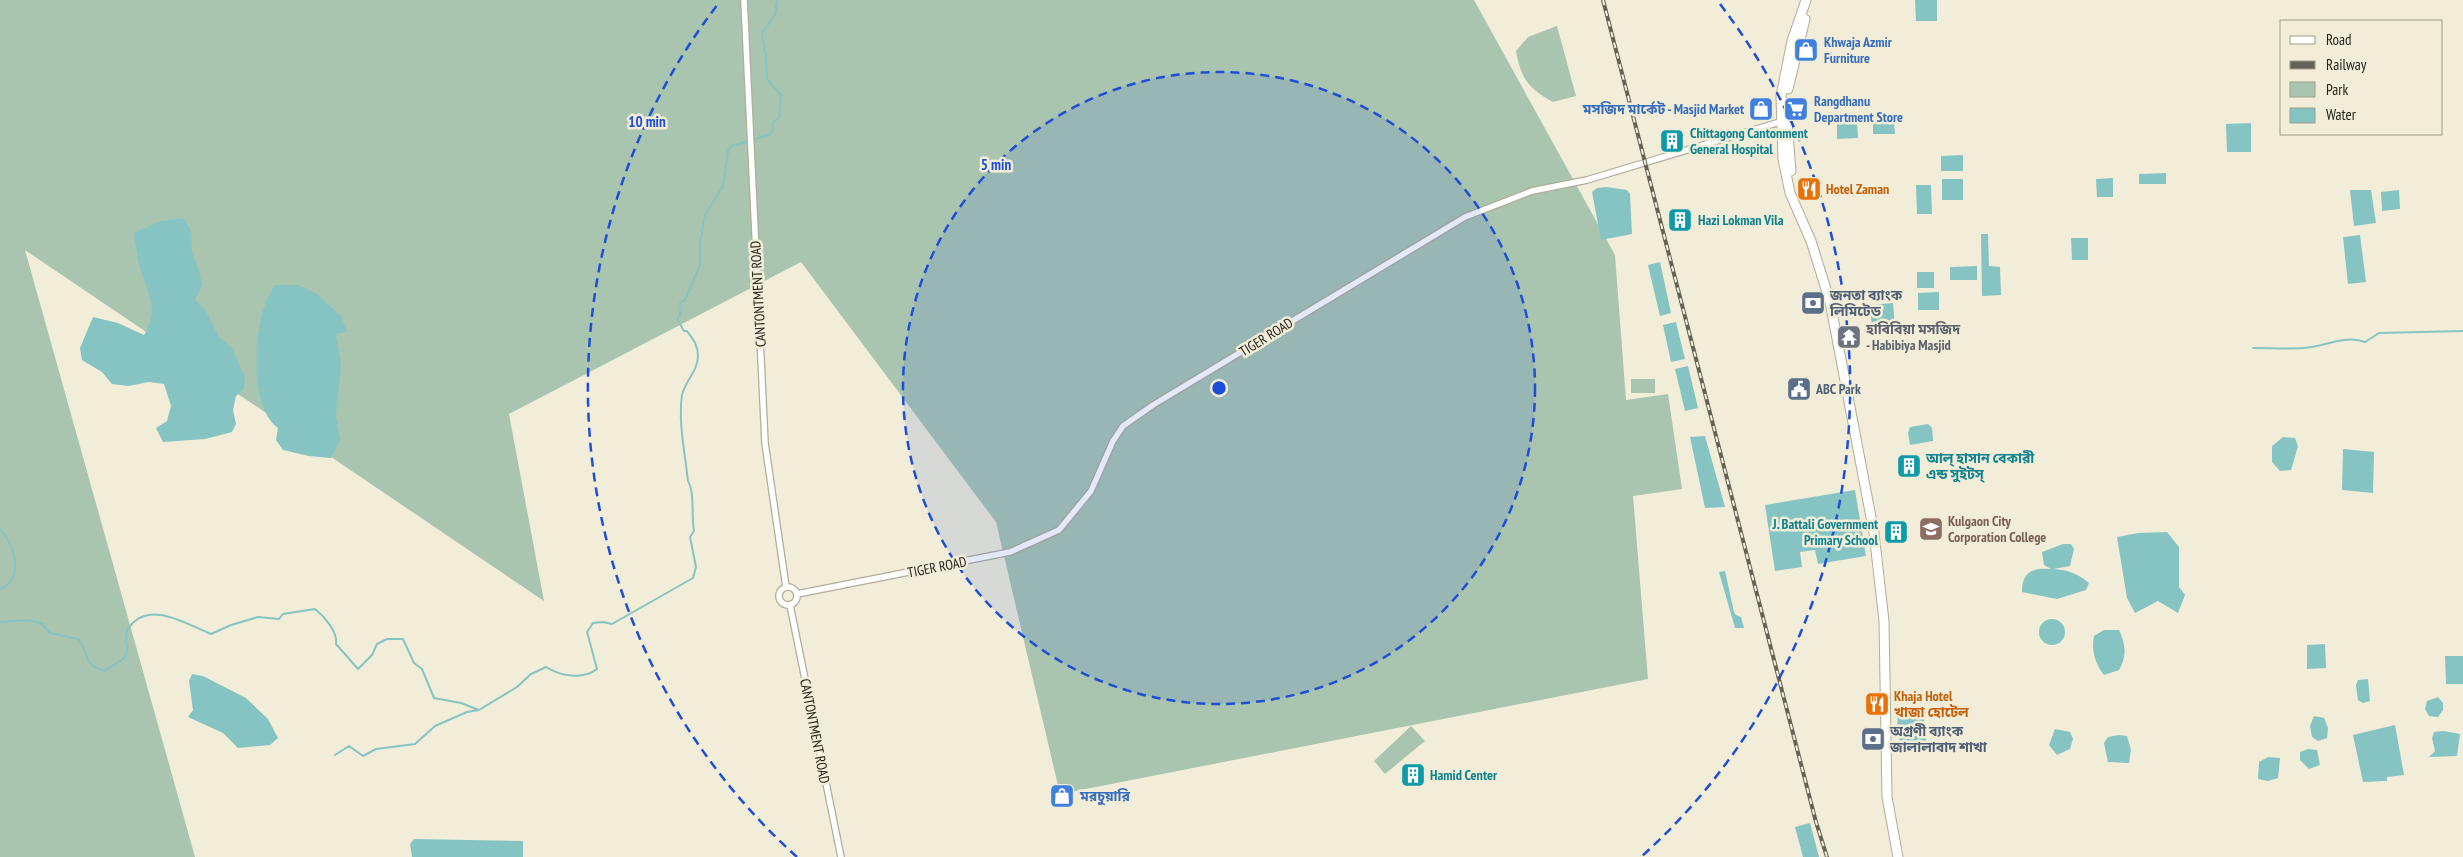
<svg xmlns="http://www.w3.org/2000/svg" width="2463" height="857" font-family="'PT Sans Narrow','Noto Sans Bengali',sans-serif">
<rect width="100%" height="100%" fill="#f1edd8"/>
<path fill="#a9c5af" d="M 0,0 L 1474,0 L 1615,255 L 1626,400 L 1668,394 L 1682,489 L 1633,496 L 1648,679 L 1060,794 L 996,522 L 801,262 L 509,414 L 544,601 L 25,250 L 195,857 L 0,857 Z
M 1557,26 L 1576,96 L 1553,102 C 1529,89 1521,79 1516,51 L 1528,37 Z
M 1631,379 L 1655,379 L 1655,393 L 1631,393 Z
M 1411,726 L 1425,741 L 1385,774 L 1374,761 Z"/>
<path fill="#86c4c4" d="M 1915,0 L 1937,0 L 1937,21 L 1916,21 Z
M 1894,121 L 1895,134 L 1873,134 L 1873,122 Z
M 1857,122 L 1858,138 L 1837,139 L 1837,123 Z
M 2251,123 L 2251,152 L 2227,152 L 2226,124 Z
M 1963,155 L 1963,171 L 1941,171 L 1941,156 Z
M 2166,173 L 2166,184 L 2139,184 L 2139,174 Z
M 2113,178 L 2113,197 L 2097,197 L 2096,179 Z
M 1942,179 L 1963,179 L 1963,200 L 1942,200 Z
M 1916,185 L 1931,185 L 1932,214 L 1917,214 Z
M 1606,187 L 1627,190 L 1630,194 L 1632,234 L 1601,240 L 1592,192 L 1597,188 Z
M 2350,190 L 2371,190 L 2376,223 L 2354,226 Z
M 2399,190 L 2400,209 L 2382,211 L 2381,192 Z
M 184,218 L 191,231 L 192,252 L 199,271 L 202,285 L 195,300 L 205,309 L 219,337 L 232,348 L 245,377 L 244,389 L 236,396 L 233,410 L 236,424 L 232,432 L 205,439 L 163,442 L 156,428 L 167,421 L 171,406 L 164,384 L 149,382 L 128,386 L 112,384 L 102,372 L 82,360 L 80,348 L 93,317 L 118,323 L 144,335 C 160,311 148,293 140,268 C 137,257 136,245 134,233 L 160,221 Z
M 1981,234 L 1988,234 L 1989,266 L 2000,267 L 2001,295 L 1982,296 Z
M 2360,235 L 2366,282 L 2348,284 L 2343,237 Z
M 2071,238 L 2088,238 L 2088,260 L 2072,260 Z
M 1660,262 L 1671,313 L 1660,316 L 1648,265 Z
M 1977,266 L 1977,280 L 1950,280 L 1950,267 Z
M 1917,272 L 1934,272 L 1934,288 L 1917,288 Z
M 275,285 L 299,285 L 317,294 L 341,316 L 347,332 L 336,334 L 341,364 L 336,416 L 340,440 L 331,458 L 309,456 L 283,450 L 276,440 L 278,428 C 249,407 254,332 266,302 C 268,296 272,290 275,285 Z
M 1939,292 L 1939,310 L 1918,310 L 1918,293 Z
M 1893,303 L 1895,327 L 1872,329 L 1870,305 Z
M 1676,322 L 1685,359 L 1671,362 L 1663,325 Z
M 1688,366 L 1698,408 L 1685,411 L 1675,369 Z
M 1928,424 L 1932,428 L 1933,441 L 1910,445 L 1908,433 L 1910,427 Z
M 1705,436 L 1725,507 L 1705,508 L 1690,437 Z
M 2283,437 L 2295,438 L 2298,446 L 2291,470 L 2280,471 L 2272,462 L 2272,446 Z
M 2343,449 L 2374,452 L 2373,493 L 2342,490 Z
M 1855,490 L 1866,556 L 1818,564 L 1815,550 L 1800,552 L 1802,567 L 1775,571 L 1765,505 Z
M 2167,532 L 2179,547 L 2179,587 L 2185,595 L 2178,613 L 2158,601 L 2135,613 L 2127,598 L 2117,537 L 2138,533 Z
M 2063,544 L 2071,544 L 2074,549 L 2070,566 L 2053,569 C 2068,570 2077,573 2089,583 L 2086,590 L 2057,599 L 2022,592 C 2022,571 2033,568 2051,569 L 2044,565 L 2042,552 Z
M 1725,571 L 1734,612 L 1736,615 L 1741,617 L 1744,628 L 1735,628 L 1719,572 Z
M2039 632a13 13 0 1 1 26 0a13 13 0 1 1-26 0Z
M 2104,630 L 2119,630 C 2126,644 2127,657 2119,670 L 2104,675 C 2095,663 2091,650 2094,636 Z
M 2325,644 L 2326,668 L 2307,669 L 2307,645 Z
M 2445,656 L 2463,656 L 2463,684 L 2446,684 Z
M 192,674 L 203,676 L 246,698 L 268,719 L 278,738 L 270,745 L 238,748 L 223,733 L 188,717 L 193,710 L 189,681 Z
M 2368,679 L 2370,701 L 2363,703 L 2358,700 L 2356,685 L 2358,680 Z
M 2438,697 L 2443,703 L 2443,710 L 2438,717 L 2429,716 L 2425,709 L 2427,701 Z
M 1918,710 L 1923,712 L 1927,747 L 1922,752 L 1908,753 C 1898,746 1896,726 1898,715 L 1903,712 Z
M 2314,716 L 2324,718 L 2328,728 L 2327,738 L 2318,741 L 2312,737 L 2310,726 Z
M 2395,725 L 2404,775 L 2387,777 L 2387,781 L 2363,782 L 2353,735 Z
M 2055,729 L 2070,732 L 2073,739 L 2070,749 L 2057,755 L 2049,745 Z
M 2444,731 L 2460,734 L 2457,756 L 2429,757 L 2435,751 L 2432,738 L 2434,732 Z
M 2119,735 L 2127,736 L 2131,750 L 2129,763 L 2108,762 L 2104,743 L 2108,737 Z
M 2308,749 L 2317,750 L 2320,765 L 2309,769 L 2300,760 L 2300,752 Z
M 2268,757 L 2280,758 L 2278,778 L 2268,781 L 2258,779 L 2259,762 Z
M 1810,823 L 1819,857 L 1803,857 L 1795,827 Z
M 414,839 L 523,841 L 523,857 L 412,857 L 410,844 Z"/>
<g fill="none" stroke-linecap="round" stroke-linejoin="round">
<path stroke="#86c4c4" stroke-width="2" d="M 2253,348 C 2270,348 2287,349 2304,348 C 2324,347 2346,334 2365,342 L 2379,333 L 2463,331
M 0,529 C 15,545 25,578 0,589
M 0,622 L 30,620 L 42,624 L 50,633 L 78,639 C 90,652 81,664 104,671 C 110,667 118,663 124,658 C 132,651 122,638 128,629 C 148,598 188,625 211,634 L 231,625 L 258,617 L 279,619 L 283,614 L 315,609 C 324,616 338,632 336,644 L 358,669 L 372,655 L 377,644 L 387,639 L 403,639 L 414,663 L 422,669 L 434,698 L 461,703 L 479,710 L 517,687 L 531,674 L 546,667 C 560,676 583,680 597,669 L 587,632 L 593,623 L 603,622 L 612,624 L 693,578 L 696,567 L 690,537 L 694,531 C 691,515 695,493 688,481 C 685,453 678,422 682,395 C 685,381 698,371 698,356 C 698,345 693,339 687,331 L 684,331 L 677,319 L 680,315 L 680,303 L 685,300 L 700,265 L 700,244 L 705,215 L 723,186 L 728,151 L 731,146 L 769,135 L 773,131 L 773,122 L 779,118 L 781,95 L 767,79 L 766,57 L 762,33 L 775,15 L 777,0
M 335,755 L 349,746 L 363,756 L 376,749 L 415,744 L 435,726 L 467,712 L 479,710"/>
<defs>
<path id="minor" d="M 744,0 L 765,443 L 786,587
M779 596a9 9 0 1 1 18 0a9 9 0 1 1-18 0Z
M 797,594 L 1010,552 L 1059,530 L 1091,491 L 1113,441 L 1123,426 L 1153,405 L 1465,217 L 1532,191 L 1587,180 L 1780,122
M 790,605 L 841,857"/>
<path id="highway" d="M 1806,0 L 1792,41 L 1781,96 L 1783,159 L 1790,193 L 1811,241 L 1830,302 L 1874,533 L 1884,621 L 1887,797 L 1898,857
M 1788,89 L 1805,19
M 1786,109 L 1791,171"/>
</defs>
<use href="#minor" stroke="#b1ad99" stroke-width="8"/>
<use href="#highway" stroke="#b1ad99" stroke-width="11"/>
<use href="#minor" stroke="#fff" stroke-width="5.5"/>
<use href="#highway" stroke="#fff" stroke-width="9"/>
<defs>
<path id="rail" d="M 1603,0 L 1816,822 L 1827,857"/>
</defs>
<use href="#rail" stroke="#646256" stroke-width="4"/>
<use href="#rail" stroke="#f1edd8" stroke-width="2" stroke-dasharray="5.5" stroke-linecap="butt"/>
</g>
<circle cx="1219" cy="388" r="316" fill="#1d4ed8" fill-opacity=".12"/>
<g fill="none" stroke="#1d4ed8" stroke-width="2.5" stroke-dasharray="9 6">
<circle cx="1219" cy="388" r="316"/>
<path d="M797 857A631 631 0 0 1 718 4M1720 4A631 631 0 0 1 1641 857"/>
</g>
<defs>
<symbol id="shop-square" viewBox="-11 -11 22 22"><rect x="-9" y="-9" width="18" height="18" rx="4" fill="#3f7fe0" stroke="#f1edd8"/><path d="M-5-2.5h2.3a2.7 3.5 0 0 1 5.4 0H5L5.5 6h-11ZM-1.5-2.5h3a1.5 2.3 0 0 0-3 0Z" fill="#fff"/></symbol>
<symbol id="supermarket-square" viewBox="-11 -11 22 22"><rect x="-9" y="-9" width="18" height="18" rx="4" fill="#3f7fe0" stroke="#f1edd8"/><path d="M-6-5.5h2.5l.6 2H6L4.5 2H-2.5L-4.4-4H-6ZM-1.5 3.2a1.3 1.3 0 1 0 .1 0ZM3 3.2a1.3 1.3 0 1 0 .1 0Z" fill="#fff"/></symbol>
<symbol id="building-square" viewBox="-11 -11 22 22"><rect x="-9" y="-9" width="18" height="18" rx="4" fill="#0f9aa8" stroke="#f1edd8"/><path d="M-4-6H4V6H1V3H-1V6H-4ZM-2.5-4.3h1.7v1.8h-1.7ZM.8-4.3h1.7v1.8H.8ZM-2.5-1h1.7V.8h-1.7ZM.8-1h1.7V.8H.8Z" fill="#fff"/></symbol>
<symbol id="restaurant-square" viewBox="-11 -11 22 22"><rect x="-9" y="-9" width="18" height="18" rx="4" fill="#e8710a" stroke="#f1edd8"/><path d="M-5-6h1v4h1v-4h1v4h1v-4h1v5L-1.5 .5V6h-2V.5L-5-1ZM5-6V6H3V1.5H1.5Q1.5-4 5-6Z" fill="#fff"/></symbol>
<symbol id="bank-square" viewBox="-11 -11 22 22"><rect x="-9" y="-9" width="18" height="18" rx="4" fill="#5c6f8a" stroke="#f1edd8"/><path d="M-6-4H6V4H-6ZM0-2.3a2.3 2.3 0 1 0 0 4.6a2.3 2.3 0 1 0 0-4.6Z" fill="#fff"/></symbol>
<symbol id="temple-square" viewBox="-11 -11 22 22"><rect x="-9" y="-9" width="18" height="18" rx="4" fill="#6b7280" stroke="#f1edd8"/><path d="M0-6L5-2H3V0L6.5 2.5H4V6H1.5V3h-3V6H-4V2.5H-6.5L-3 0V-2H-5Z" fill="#fff"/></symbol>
<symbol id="civic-square" viewBox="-11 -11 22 22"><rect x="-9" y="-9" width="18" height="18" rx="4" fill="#5c6f8a" stroke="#f1edd8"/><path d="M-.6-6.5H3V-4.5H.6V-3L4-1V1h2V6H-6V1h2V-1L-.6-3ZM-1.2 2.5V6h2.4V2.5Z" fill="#fff"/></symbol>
<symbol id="university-square" viewBox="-11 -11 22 22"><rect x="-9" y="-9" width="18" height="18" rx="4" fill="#8d6e63" stroke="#f1edd8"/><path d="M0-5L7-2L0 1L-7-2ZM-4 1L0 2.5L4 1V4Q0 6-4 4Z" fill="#fff"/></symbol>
</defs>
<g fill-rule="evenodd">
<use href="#shop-square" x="1792" y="36" width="28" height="28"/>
<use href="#shop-square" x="1747" y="95" width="28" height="28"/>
<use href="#supermarket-square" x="1782" y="95" width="28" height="28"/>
<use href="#building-square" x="1658" y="127" width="28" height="28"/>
<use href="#restaurant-square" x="1795" y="175" width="28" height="28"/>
<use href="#building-square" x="1666" y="206" width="28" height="28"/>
<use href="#bank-square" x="1799" y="289" width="28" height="28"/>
<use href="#temple-square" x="1835" y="323" width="28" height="28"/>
<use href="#civic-square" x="1785" y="375" width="28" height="28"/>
<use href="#building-square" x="1895" y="452" width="28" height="28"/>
<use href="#university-square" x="1917" y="515" width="28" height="28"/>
<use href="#building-square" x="1882" y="518" width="28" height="28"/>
<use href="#restaurant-square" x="1863" y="690" width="28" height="28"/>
<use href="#bank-square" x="1859" y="725" width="28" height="28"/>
<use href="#building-square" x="1399" y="761" width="28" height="28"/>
<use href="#shop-square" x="1048" y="782" width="28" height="28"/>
</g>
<g text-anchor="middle" stroke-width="5" stroke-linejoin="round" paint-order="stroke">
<g font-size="14" font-weight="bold" fill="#366cbe" stroke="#f1edd8" text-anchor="start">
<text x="1824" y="47">Khwaja Azmir<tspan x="1824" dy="16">Furniture</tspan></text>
<text x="1814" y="106">Rangdhanu<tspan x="1814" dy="16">Department Store</tspan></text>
<text x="1744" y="114" text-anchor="end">মসজিদ মার্কেট - Masjid Market</text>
<text x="1080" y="801">মরচুয়ারি</text>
</g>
<g font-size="14" font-weight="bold" fill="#0d838f" stroke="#f1edd8" text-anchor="start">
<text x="1690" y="138">Chittagong Cantonment<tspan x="1690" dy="16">General Hospital</tspan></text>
<text x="1698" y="225">Hazi Lokman Vila</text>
<text x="1926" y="463">আল্ হাসান বেকারী<tspan x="1926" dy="16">এন্ড সুইটস্</tspan></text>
<text x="1878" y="529" text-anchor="end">J. Battali Government<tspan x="1878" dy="16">Primary School</tspan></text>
<text x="1430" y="780">Hamid Center</text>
</g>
<g font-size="14" font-weight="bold" fill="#c56008" stroke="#f1edd8" text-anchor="start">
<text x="1826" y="194">Hotel Zaman</text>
<text x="1894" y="701">Khaja Hotel<tspan x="1894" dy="16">খাজা হোটেল</tspan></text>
</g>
<g font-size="14" fill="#24231b" stroke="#f1edd8">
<text transform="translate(758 294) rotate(-93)" y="5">CANTONTMENT ROAD</text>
<text transform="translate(1266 337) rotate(-32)" y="5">TIGER ROAD</text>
<text transform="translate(937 567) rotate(-11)" y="5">TIGER ROAD</text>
<text transform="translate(815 731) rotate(79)" y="5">CANTONTMENT ROAD</text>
</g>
<g font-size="14" font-weight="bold" fill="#4e5e75" stroke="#f1edd8" text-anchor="start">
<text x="1830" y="300">জনতা ব্যাংক<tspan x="1830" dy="16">লিমিটেড</tspan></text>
<text x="1816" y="394">ABC Park</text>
<text x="1890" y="736">অগ্রণী ব্যাংক<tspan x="1890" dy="16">জালালাবাদ শাখা</tspan></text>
</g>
<g font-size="14" font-weight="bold" fill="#5b616d" stroke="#f1edd8" text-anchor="start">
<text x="1866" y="334">হাবিবিয়া মসজিদ<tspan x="1866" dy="16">- Habibiya Masjid</tspan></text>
</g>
<g font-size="14" font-weight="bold" fill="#785e54" stroke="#f1edd8" text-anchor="start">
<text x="1948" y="526">Kulgaon City<tspan x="1948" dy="16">Corporation College</tspan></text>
</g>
</g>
<circle cx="1219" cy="388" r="8" fill="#1d4ed8" stroke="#f1edd8" stroke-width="2.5"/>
<g font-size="15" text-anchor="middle" font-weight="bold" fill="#1d4ed8" stroke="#f1edd8" stroke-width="5" stroke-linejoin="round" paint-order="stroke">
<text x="647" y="127">10 min</text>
<text x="996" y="170">5 min</text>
</g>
<rect x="2280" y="20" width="162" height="115" fill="#f1edd8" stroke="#9f9c8c"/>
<rect x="2290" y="36" width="25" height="8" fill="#ffffff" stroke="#9f9c8c"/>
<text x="2326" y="45" font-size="15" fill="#24231b">Road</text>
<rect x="2290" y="61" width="25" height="8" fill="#646256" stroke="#9f9c8c"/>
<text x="2326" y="70" font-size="15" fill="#24231b">Railway</text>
<rect x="2290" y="82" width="25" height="15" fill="#a9c5af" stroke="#9f9c8c"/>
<text x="2326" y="95" font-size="15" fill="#24231b">Park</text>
<rect x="2290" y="108" width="25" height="15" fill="#86c4c4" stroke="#9f9c8c"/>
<text x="2326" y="120" font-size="15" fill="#24231b">Water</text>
</svg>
